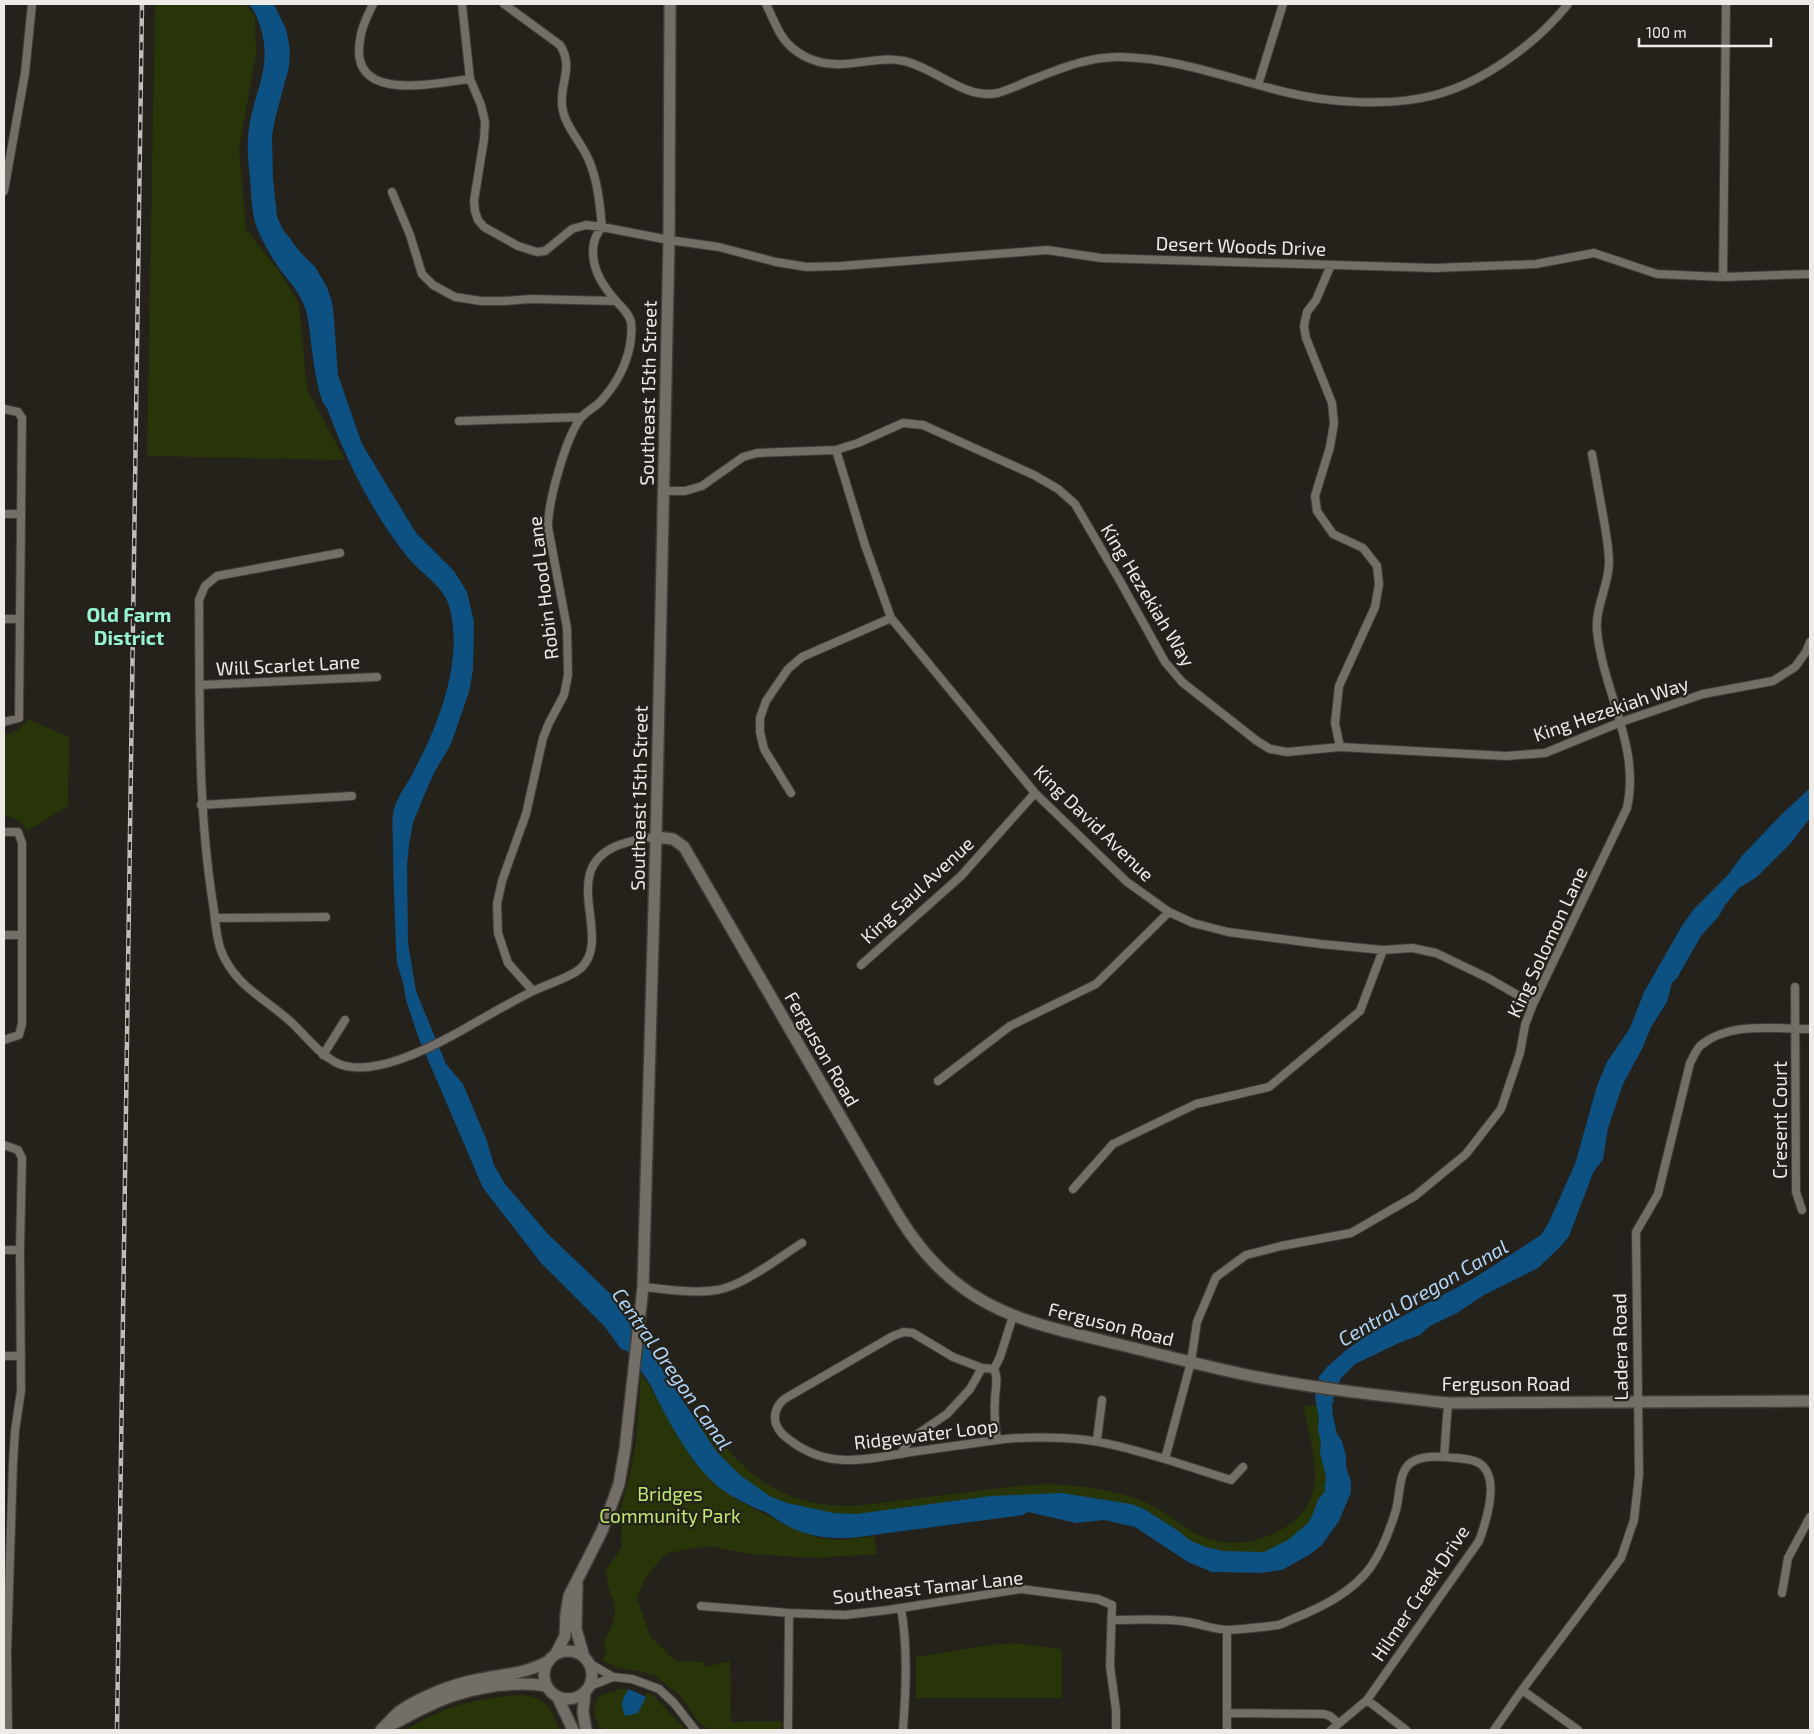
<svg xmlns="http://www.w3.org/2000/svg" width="1814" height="1734" font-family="'Exo 2',sans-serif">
<rect width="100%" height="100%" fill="#25211b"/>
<path fill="#273509" d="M 155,4 L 245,4 L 255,16 L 256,54 L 239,149 L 246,229 L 279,271 L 299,304 L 307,389 L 345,460 L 147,456 Z
M 28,719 L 69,737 L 68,806 L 27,831 C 21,821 15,817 4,816 L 4,735 C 15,733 22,728 28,719 Z
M 641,1374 L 649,1385 L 694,1462 L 734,1498 L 784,1524 L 818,1538 L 839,1540 L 874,1536 L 877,1554 L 813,1558 L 750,1554 L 709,1546 L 667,1553 L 646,1576 L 637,1598 L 650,1636 L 676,1661 L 704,1662 L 705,1667 L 730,1661 L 731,1722 L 782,1721 L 781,1730 L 711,1730 L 700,1724 L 680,1695 L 655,1676 L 640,1671 L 620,1668 L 607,1663 L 602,1660 L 606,1653 L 604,1642 L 613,1623 L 615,1613 L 615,1606 L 608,1586 L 606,1570 L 622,1547 L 621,1532 L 623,1517 L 619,1512 C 636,1468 638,1421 641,1374 Z
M 1324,1405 L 1335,1469 L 1319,1526 L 1249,1562 L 1149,1527 L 1075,1506 L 860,1526 L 761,1504 L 678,1414 L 702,1413 C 740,1474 781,1508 857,1506 C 895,1501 932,1496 970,1492 C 1005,1487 1040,1482 1075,1486 C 1104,1489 1134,1495 1159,1509 C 1175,1519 1189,1532 1207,1538 C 1228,1545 1251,1544 1270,1535 C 1335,1507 1313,1461 1304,1406 Z
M 1016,1643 L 1062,1649 L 1062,1698 L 916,1698 L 916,1657 L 990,1645 Z
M 617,1689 L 629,1689 L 646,1697 L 647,1692 L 654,1696 L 686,1730 L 603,1730 C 594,1720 591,1708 599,1696 L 616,1691 Z
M 520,1695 C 545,1696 551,1708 560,1730 L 406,1730 C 441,1707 478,1697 520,1695 Z"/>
<path fill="#0d5082" d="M 248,4 L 274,4 L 286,29 L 290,49 L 289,67 L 275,119 L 272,136 L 273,178 L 277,217 L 282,228 L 300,252 L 315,267 L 327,287 L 332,302 L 334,319 L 338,375 L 362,444 L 416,533 L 454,571 L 467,592 L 474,622 L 473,670 L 469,692 L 451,744 L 434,773 L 423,798 L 413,823 L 409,845 L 407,865 L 408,943 L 416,991 L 446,1064 L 463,1084 L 487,1141 L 494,1165 L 505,1184 L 547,1233 L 619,1302 L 646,1340 L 651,1352 L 716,1451 L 741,1476 L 771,1497 L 787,1503 L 834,1513 L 856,1514 L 991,1496 L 1062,1493 L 1131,1504 L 1144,1509 L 1177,1530 L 1191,1541 L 1206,1547 L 1223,1551 L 1264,1552 L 1288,1540 L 1308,1523 L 1313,1514 L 1318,1500 L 1325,1491 C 1324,1486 1326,1483 1326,1478 C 1326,1475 1321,1456 1320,1453 L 1321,1442 L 1318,1431 L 1319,1419 L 1315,1397 L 1319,1379 L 1318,1378 L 1327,1367 L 1345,1351 L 1369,1334 L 1471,1280 L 1541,1235 L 1549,1222 L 1575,1164 L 1597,1086 L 1607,1062 L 1630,1028 L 1644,992 L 1683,924 L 1694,909 L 1728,875 L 1741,857 L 1781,815 L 1810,788 L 1810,818 L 1791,843 L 1757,877 L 1739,888 L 1725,905 L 1719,916 L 1701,936 L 1677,978 L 1672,983 L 1667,1002 L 1651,1027 L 1643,1047 L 1623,1084 L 1608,1128 L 1603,1159 L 1593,1173 L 1569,1236 L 1562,1245 L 1538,1268 L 1484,1295 L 1457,1313 L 1430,1326 L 1420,1335 L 1399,1343 L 1355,1364 L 1341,1378 L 1333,1399 L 1334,1401 L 1332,1404 L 1333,1416 L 1337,1434 L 1342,1441 L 1346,1456 L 1346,1467 L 1351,1482 L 1351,1492 L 1339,1521 L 1321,1546 L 1309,1555 L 1282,1570 L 1261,1573 L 1212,1572 L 1188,1562 L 1135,1527 L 1104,1520 L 1076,1523 L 1028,1512 L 1023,1515 L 851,1538 C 818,1539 796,1534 769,1514 C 765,1512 760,1510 755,1508 C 741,1501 724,1493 713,1482 C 688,1459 666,1417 651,1386 C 644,1374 635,1363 627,1351 L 621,1349 L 605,1327 L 541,1263 L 483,1188 L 419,1039 L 406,1000 L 403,983 L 397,963 L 396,949 C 395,915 393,881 393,847 C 393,835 391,821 394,809 C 398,795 409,782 415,769 C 439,723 463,662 450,609 C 445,588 427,578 413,563 C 406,556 400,547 394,539 C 366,500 344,454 327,408 C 316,400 311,337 308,320 C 306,304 296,289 286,277 C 277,267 266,248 260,235 C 251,218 252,198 250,179 C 249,167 247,154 248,141 C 249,96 276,70 259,23 C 256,15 254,9 248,4 Z
M 629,1689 L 646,1697 L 638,1713 L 625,1716 C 620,1704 622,1699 629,1689 Z"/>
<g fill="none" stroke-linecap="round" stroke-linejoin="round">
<defs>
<path id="street" d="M 373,4 C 368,15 361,27 360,40 C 349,104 433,83 470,79
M 462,4 L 470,79 L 481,105 L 485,122 L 484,139 L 474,201 L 475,211 L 478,220 L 484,227 L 518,246 L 537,252 L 545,251 L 572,229 L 586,225 L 602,227 L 669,240 L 719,247 L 776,262 L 807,267 L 841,266 L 1047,250 L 1101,258 L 1434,268 L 1536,264 L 1594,253 L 1657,274 L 1723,277 L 1810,274
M 504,4 L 560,45 C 574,67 560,82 562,105 C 564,127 583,143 590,163 C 598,183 600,206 602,227 C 595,236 593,242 593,254 C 594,273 604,287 616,301 C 622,307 629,314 631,322 C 632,329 631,339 630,345 C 626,366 615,386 600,402 C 594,408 585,412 580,419 C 565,440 548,502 548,527 L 567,628 L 568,675 L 564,695 L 549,723 L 543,738 L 526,814 L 502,881 L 497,904 L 498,933 L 508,963 L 533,991
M 766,4 C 777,26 780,43 804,56 C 840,75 870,54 904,61 C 936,68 964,100 998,93 C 1009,90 1021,84 1031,80 C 1059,69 1090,56 1121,57 C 1178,58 1230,79 1285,92 C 1329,103 1391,107 1435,95 C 1484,82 1537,43 1568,4
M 1258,85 L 1283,4
M 4,191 L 25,73 L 32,4
M 392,192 L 410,235 L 422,274 L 433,285 L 455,297 L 481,301 L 503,301 L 531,299 L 616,301
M 1331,265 L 1316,300 L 1307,312 L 1304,326 L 1306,338 L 1332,403 L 1334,423 L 1330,447 L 1315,496 L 1317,511 L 1333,534 L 1363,548 L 1377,566 L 1379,584 L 1375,607 L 1339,686 L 1335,723 L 1340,747
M 1723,277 L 1726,4
M 4,409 L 18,412 L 22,418 L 19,718 L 4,722
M 459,421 L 581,417
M 836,450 L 865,545 L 891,618 L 1035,793 L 1127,882 L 1169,912 L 1193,923 L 1228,932 L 1321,944 L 1383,950 L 1412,948 L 1436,953 L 1488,978 L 1533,1004
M 664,491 L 685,491 L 702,486 L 743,457 L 757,453 L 836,450 L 858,443 L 903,423 L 923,425 L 1034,475 L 1058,489 L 1075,504 L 1120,581 L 1165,662 L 1182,682 L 1257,741 L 1270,749 L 1287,752 L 1340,747 L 1506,756 L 1545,753 L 1621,722 L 1703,694 L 1773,681 L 1795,667 L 1806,652 L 1810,642
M 4,514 L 21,514
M 340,553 L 217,576 L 205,586 L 199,600 C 200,702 197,804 213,904 C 216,923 216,945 226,961 C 241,989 270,1002 292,1023 C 306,1036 318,1053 335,1062 C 367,1080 428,1049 457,1033 C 482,1019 507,1004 533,991 C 547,984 570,978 581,968 C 614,937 556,869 619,845 C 633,840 641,838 656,837
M 4,619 L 20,619
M 200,685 L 377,677
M 791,793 L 764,749 L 760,732 L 760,718 L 766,701 L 788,669 L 802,657 L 891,618
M 201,805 L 352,796
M 4,832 L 18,832 L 22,843 L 22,1024 L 19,1035 L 4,1040
M 215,918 L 326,917
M 4,935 L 22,935
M 861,965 L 961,876 L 1035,793
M 1795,987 L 1796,1192 L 1802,1210
M 323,1055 L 345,1020
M 938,1081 L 1010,1026 L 1096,984 L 1169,912
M 4,1145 L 18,1150 L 22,1158 L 20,1250 L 21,1391 L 15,1431 L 13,1463 L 7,1652 L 8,1730
M 1073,1189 L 1113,1144 L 1196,1104 L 1269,1087 L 1360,1011 L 1383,950
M 4,1250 L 20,1250
M 643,1287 C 666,1289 694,1294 717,1290 C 743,1286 780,1257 802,1243
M 4,1356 L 21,1356
M 994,1369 L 982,1368 L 953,1357 L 913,1333 L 904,1332 L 893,1336 L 786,1398 C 777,1404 773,1414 776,1424 C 779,1432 784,1436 791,1441 C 829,1470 867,1459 911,1452 C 940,1448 968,1444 997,1440 C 1019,1437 1040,1437 1062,1438 C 1098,1439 1131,1449 1165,1459 L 1191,1362 L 1197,1322 L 1216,1277 L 1246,1255 L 1281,1246 L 1351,1233 L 1415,1196 L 1466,1154 L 1501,1109 L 1520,1053 L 1525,1025 L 1533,1004 L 1627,808 C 1641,747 1602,689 1597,630 C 1595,607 1609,585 1609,562 C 1609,549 1606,534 1604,521 C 1600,499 1596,476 1592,454
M 997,1440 C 995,1427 994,1413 995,1400 C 995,1389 999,1379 994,1369 L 1000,1357 L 1013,1316
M 1097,1440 L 1102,1400
M 901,1454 L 909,1440 L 947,1414 L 970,1389 L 982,1368
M 1444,1457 L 1448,1403
M 1165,1459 L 1231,1480 L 1243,1467
M 1782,1593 L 1788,1558 L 1810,1517
M 701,1606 L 789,1613 L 845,1615 L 888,1610 L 1021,1589 L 1098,1599 L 1112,1605 L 1110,1666 L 1116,1710 L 1116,1730
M 901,1608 C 908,1648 906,1689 903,1730
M 1112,1620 C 1137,1620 1163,1618 1188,1622 C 1201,1624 1215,1630 1229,1630 C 1242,1629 1265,1627 1278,1625 C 1283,1624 1289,1620 1295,1618 C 1322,1607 1351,1593 1370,1568 C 1382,1551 1390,1530 1396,1510 C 1401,1494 1397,1467 1416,1460 C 1429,1455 1444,1457 1457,1458 C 1465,1459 1472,1459 1479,1463 C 1501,1477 1486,1522 1479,1541 L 1367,1700 L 1331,1730
M 589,1663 L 613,1677 L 632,1679 L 659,1689 L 674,1703 L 695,1730
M 590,1686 L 613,1677
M 1522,1690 L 1578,1730
M 1367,1700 L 1406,1730
M 1227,1713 L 1324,1714 L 1330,1716 L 1338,1723
M 788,1730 L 789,1613
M 1227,1730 L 1227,1630
M 1494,1730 L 1522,1690 L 1621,1558 L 1634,1520 L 1639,1475 L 1636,1232 L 1658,1194 L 1690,1063 C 1693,1058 1696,1050 1700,1046 C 1729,1021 1775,1029 1810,1029"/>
<path id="secondary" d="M 656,837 L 673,839 L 684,847 L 892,1205 C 914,1243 940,1275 978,1298 C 1021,1324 1070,1332 1117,1344 C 1164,1355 1210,1368 1257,1377 C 1320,1389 1384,1396 1448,1403 L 1810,1401
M 577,1584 L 576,1629 L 584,1657
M544 1675a24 24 0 1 1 48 0a24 24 0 1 1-48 0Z
M 555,1655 L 565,1636 L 566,1614 L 569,1596 L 602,1531 L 619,1484 L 625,1449 L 643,1287 L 656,837 L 669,240 L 670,4
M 585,1692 L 583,1712 L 586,1730
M 557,1696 L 573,1730
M 388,1726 C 401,1721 413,1713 426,1707 C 461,1689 508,1680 547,1686
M 381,1730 C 388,1723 395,1714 403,1709 C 423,1696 451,1685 475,1680 C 503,1674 523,1675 549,1661"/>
</defs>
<use href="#street" stroke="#3f3c38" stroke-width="10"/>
<use href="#secondary" stroke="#3f3c38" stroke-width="14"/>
<use href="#street" stroke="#736e66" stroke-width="8"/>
<use href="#secondary" stroke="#736e66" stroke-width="11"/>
<defs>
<path id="rail" d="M 117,1730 L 142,4"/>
</defs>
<use href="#rail" stroke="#c0bcb8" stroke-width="4.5"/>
<use href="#rail" stroke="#25211b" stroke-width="2.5" stroke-dasharray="8" stroke-linecap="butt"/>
</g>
<g text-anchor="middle" stroke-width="4.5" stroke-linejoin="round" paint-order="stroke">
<g font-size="19" fill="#eeebe7" stroke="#25211b">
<text transform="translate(1241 246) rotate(2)" y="7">Desert Woods Drive</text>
<text transform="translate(648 393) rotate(-89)" y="7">Southeast 15th Street</text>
<text transform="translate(543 588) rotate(-97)" y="7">Robin Hood Lane</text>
<text transform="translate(1148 595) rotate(59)" y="7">King Hezekiah Way</text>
<text transform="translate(288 665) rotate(-3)" y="7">Will Scarlet Lane</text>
<text transform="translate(1611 709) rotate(-19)" y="7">King Hezekiah Way</text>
<text transform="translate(639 798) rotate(-89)" y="7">Southeast 15th Street</text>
<text transform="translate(1094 823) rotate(44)" y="7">King David Avenue</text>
<text transform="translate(917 890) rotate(-43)" y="7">King Saul Avenue</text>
<text transform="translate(1547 942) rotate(-65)" y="7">King Solomon Lane</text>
<text transform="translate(822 1049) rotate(60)" y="7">Ferguson Road</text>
<text transform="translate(1780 1120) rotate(-90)" y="7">Cresent Court</text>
<text transform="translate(1111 1324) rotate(14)" y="7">Ferguson Road</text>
<text transform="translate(1620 1347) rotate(-91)" y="7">Ladera Road</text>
<text x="1506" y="1391">Ferguson Road</text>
<text transform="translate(926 1434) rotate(-7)" y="7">Ridgewater Loop</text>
<text transform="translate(928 1587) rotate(-6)" y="7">Southeast Tamar Lane</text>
<text transform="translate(1420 1593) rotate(-56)" y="7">Hilmer Creek Drive</text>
</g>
<g font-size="19" fill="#bfec70" stroke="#25211b">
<text x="670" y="1501">Bridges<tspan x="670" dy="22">Community Park</tspan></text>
</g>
<g font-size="20" font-weight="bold" fill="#97f4d3" stroke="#25211b">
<text x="129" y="622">Old Farm<tspan x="129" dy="23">District</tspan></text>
</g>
<g font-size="20" font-style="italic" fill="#b0d6f9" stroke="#25211b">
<text transform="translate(1423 1293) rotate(-30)" y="7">Central Oregon Canal</text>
<text transform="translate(672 1369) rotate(55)" y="7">Central Oregon Canal</text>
</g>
</g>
<rect width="1814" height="1734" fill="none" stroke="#eeebe7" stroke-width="10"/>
<path d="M1639 38v8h132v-8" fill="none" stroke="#eeebe7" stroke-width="2.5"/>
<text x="1646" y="38" font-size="15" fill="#eeebe7" stroke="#25211b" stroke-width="4" paint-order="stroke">100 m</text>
</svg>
